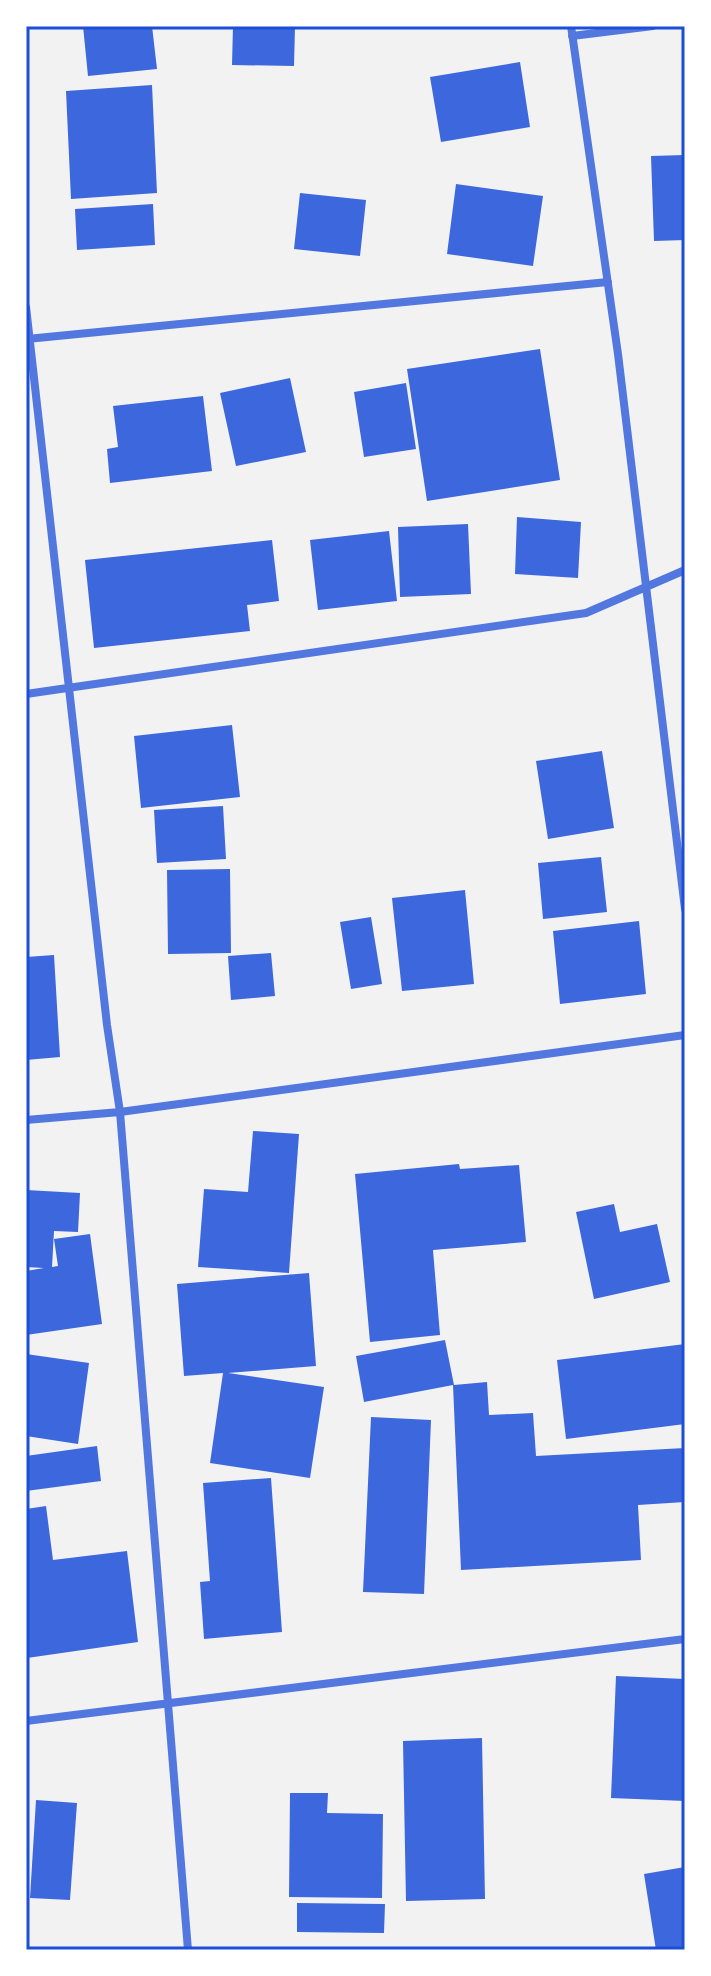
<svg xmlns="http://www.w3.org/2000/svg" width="711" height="1976" font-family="Signika,sans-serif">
<rect width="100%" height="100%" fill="#f2f2f2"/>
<path fill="#3d67dc" d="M 83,26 L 152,26 L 157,69 L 88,76 Z
M 233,26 L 295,26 L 294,66 L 232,65 Z
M 520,62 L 530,127 L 441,142 L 430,77 Z
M 152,85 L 157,193 L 71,199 L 66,91 Z
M 685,155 L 685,240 L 654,241 L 651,156 Z
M 456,184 L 543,196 L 533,266 L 447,254 Z
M 300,193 L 366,200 L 360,256 L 294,249 Z
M 153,204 L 155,245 L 77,250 L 75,209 Z
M 540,349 L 560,480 L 427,501 L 407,369 Z
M 290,378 L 306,452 L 236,466 L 220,393 Z
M 406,383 L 416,449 L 364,457 L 354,392 Z
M 203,396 L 212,471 L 110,483 L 107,449 L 118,447 L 113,406 Z
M 517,517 L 581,522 L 578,578 L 515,574 Z
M 468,524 L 471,594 L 400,597 L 398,527 Z
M 389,531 L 397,601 L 318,610 L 310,540 Z
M 272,540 L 279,601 L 247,605 L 250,631 L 94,648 L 85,560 Z
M 232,725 L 240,797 L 141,808 L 134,736 Z
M 602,751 L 614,828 L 548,839 L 536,761 Z
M 223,806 L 226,859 L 157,863 L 154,810 Z
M 601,857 L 607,912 L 543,919 L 538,863 Z
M 230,869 L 231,953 L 168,954 L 167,870 Z
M 465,890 L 474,984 L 402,991 L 392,898 Z
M 371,917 L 382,984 L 351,989 L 340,922 Z
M 639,921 L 646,994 L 560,1004 L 553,931 Z
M 271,953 L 275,996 L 231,1000 L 228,956 Z
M 54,955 L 60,1057 L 26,1060 L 26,957 Z
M 253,1131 L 299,1134 L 289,1273 L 198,1267 L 204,1189 L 248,1192 Z
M 459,1164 L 460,1169 L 519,1165 L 526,1242 L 433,1250 L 440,1335 L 370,1342 L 355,1174 Z
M 26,1190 L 80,1193 L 78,1232 L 54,1231 L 52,1267 L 58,1266 L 54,1239 L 90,1234 L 102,1324 L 26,1335 L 26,1271 L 44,1268 L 26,1267 Z
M 614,1204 L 620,1232 L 657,1224 L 670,1282 L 594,1299 L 576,1212 Z
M 309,1273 L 316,1366 L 228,1373 L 324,1387 L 310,1478 L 210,1463 L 223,1373 L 184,1376 L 177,1284 Z
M 445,1340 L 454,1385 L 487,1382 L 489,1415 L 533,1413 L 536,1456 L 685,1448 L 685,1502 L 638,1505 L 641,1560 L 461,1570 L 453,1385 L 364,1402 L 356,1356 Z
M 685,1344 L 685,1424 L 566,1439 L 557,1360 Z
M 26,1354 L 89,1363 L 78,1444 L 26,1436 Z
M 371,1417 L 431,1420 L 424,1594 L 363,1592 Z
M 97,1446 L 101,1481 L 26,1491 L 26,1456 Z
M 271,1478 L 282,1632 L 204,1639 L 200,1582 L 210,1581 L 203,1483 Z
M 46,1506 L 53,1560 L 127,1551 L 138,1642 L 27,1658 L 26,1509 Z
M 616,1676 L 685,1679 L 685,1801 L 611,1798 Z
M 482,1738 L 485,1899 L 406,1901 L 403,1741 Z
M 290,1793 L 328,1793 L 327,1813 L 383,1814 L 382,1898 L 289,1897 Z
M 36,1800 L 77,1803 L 70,1900 L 30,1898 Z
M 685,1867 L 685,1950 L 656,1950 L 644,1874 Z
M 297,1903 L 385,1904 L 384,1933 L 297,1932 Z"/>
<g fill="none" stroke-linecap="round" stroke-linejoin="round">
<path stroke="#5277de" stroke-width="8" d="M 571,26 L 618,354 L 685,909
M 572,36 L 653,26
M 26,307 L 107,1025 L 120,1112 L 188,1950
M 27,339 L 608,282
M 26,694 L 586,613 L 685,570
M 26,1120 L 120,1112 L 685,1035
M 26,1721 L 685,1639"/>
</g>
<rect width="711" height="1976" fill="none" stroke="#ffffff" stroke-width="56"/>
<rect x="28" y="28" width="655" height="1920" fill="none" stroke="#1d4ed8" stroke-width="3"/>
</svg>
